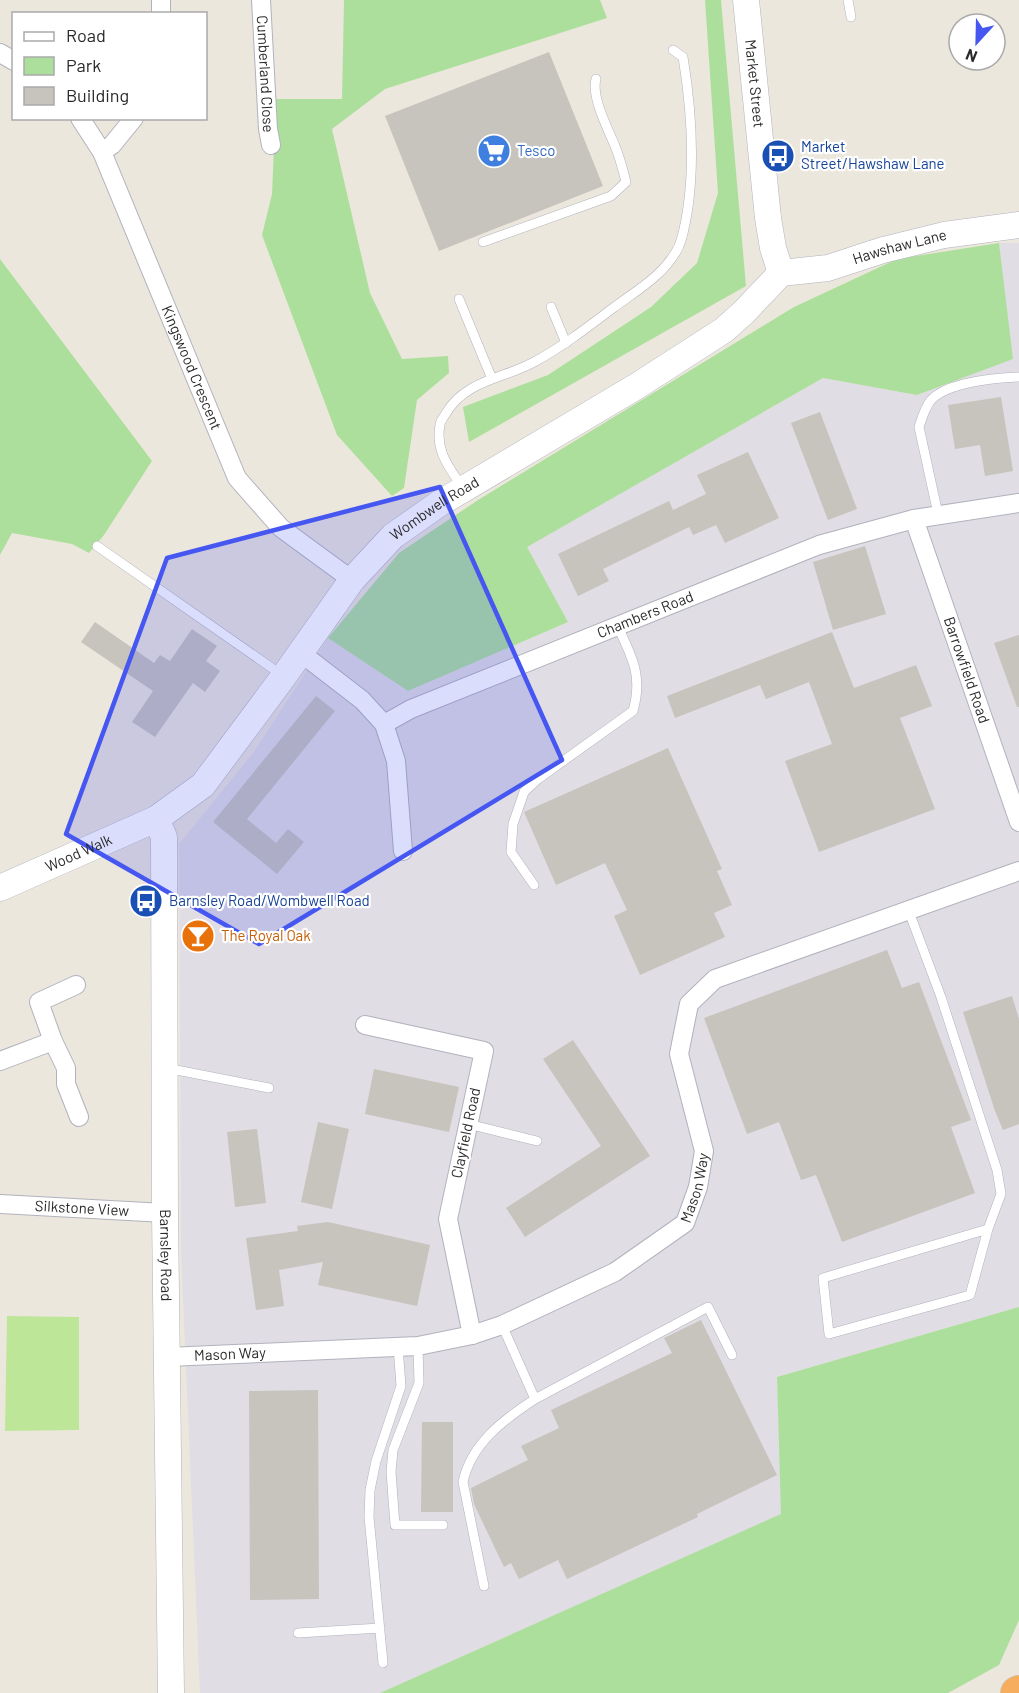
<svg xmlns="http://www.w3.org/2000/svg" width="1019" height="1693" font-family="Barlow,sans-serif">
<rect width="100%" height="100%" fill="#ece7dd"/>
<path fill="#e0dde4" d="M 999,243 L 1019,243 L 1019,1307 L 777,1377 L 782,1514 L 380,1693 L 200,1693 L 181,1252 L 179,844 L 253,753 L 328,638 L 408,691 L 568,622 L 526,547 L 823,378 L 917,395 L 1012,359 Z"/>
<path fill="#addf9c" d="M 344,0 L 600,0 L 607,18 L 385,89 L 332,129 L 370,293 L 402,359 L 448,356 L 449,373 L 417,400 L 404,488 L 392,496 L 337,435 L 262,235 L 272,194 L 276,99 L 342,99 Z
M 705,0 L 721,0 L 746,286 L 469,442 L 463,407 L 548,375 L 651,307 L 697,263 L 718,193 Z
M 999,243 L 1013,359 L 917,395 L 823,378 L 527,547 L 568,622 L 408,691 L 328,638 L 399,553 L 478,500 L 794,307 L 897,259 Z
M 0,259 L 152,461 L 104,535 L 89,553 L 72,544 L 12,533 L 0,555 Z
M 1019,1307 L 1019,1620 L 999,1665 L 948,1693 L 380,1693 L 781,1514 L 777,1377 Z"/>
<path fill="#bee699" d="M 7,1316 L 79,1317 L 79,1430 L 5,1431 Z"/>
<path fill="#c7c3bd" d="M 549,52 L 603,186 L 439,251 L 385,116 Z
M 1001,397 L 1013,471 L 985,476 L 980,445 L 955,449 L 948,405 Z
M 820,412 L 857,509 L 828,520 L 791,423 Z
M 748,452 L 779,518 L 725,543 L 716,525 L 693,535 L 689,527 L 603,569 L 609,581 L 578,596 L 558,554 L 669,501 L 673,510 L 706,494 L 697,475 Z
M 865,546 L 886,614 L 833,630 L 813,562 Z
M 95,622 L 154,663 L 160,655 L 170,661 L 192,629 L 217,646 L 206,661 L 220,671 L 205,692 L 193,683 L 155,737 L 132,722 L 153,691 L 81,642 Z
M 832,632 L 854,688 L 916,665 L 932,706 L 900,718 L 935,809 L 819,852 L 785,761 L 832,744 L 809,682 L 766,699 L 760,685 L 675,718 L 667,696 Z
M 1019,635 L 1019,707 L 1017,707 L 994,643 Z
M 316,696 L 335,711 L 247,819 L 276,843 L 288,829 L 304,842 L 277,874 L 213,822 Z
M 668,748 L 722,869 L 717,871 L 732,905 L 714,913 L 725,937 L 640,975 L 614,916 L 627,910 L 605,863 L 556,885 L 524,812 Z
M 887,950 L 902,988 L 919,982 L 971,1120 L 951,1127 L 975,1193 L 842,1242 L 816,1175 L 801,1180 L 779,1122 L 747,1134 L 704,1018 Z
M 1012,996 L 1019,1019 L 1019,1124 L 1003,1130 L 995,1111 L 963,1012 Z
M 573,1040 L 650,1156 L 525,1237 L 506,1208 L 601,1146 L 543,1059 Z
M 374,1069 L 459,1087 L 449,1132 L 365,1114 Z
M 318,1122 L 349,1129 L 332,1209 L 301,1202 Z
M 257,1129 L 266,1203 L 235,1207 L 227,1132 Z
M 328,1222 L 430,1245 L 417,1306 L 318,1285 L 323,1262 L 279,1270 L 284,1306 L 256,1310 L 246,1238 L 298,1231 L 297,1226 Z
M 701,1320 L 777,1475 L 697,1514 L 698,1517 L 567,1579 L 558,1560 L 519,1579 L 511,1563 L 504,1567 L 474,1504 L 471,1488 L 528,1460 L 521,1446 L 559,1428 L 551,1410 L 672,1353 L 664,1338 Z
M 318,1390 L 319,1599 L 250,1600 L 249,1391 Z
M 422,1422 L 453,1422 L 453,1512 L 421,1512 Z"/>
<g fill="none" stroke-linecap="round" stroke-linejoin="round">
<defs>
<path id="lane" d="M 848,0 L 851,17
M 483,242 L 611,196 L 626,182 C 623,170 620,158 615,146 C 608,129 591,97 596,79
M 459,299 L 492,379
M 551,307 L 566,343
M 462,487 C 449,467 435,451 440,425 C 440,421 444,417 446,413 C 466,380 503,379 534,362 C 562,347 588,327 613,308 C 636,291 666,274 679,246 C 684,234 686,220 688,207 C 695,157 691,106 683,57 L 673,50
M 938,514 L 919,427 C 922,418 925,407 931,400 C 948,382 996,378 1019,377
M 97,546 L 282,675
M 534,885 L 511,852 L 513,824 L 524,792 L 538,779 L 633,711 C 643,676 632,657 618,627
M 908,909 L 941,997 L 997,1170 L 1001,1194 L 988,1229 L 970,1295 L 829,1334 L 823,1278 L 988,1229
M 166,1068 L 269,1088
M 468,1124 L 537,1141
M 418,1346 L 419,1383 L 393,1450 L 391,1472 L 395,1525 L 443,1525
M 535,1399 L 708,1307 L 732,1355
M 484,1586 L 463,1482 C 471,1444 503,1420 535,1399 L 502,1325
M 298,1633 L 380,1628
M 383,1663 L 369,1517 L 370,1490 L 376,1461 L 401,1386 L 398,1347"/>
<g id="street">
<path d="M 161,0 L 161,14"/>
<path id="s1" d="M 261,0 L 268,129 L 271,145"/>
<path d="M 0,53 L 14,61"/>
<path id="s2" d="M 80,118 L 102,152 L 237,478 L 281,528 L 352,580"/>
<path d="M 102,152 L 112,145 L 134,118"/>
<path id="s3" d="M 914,519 L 1019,822"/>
<path id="s4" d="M 301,653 L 362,700 L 384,724 L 411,709 L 819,545 L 914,519 L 1019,503"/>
<path d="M 384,724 L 396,761 L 403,851"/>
<path d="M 76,985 L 39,1002 L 53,1041 L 66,1068 L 66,1084 L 79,1117"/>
<path d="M 365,1025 L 484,1051 L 448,1219 L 472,1335"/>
<path d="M 0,1061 L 53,1041"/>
<path id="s5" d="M 0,1204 L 165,1213"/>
<path id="s6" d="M 168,1357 L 418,1346 L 472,1335 L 502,1325 L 615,1272 L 685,1223 L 698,1187 L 704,1151 L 679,1054 L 689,1004 L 715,979 L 1019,871"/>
</g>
<g id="secondary">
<path id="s7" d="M 746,0 L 768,218 L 773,248 L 781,273"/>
<path id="s8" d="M 781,273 L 828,268 L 883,250 L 944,235 L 1019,225"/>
<path id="s9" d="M 156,819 L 164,837 L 165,1213 L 171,1693"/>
<path id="s10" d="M 0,888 L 156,819 L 203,785 L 284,676 L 352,580 L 393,536 L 440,503 L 637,386 L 724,330 L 744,312 L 781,273"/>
</g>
<path id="highway" d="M 1017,1693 L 1019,1692"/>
</defs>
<use href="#lane" stroke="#b1b2bd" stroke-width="10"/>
<use href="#street" stroke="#b1b2bd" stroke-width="20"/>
<use href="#secondary" stroke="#b1b2bd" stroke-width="27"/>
<use href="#highway" stroke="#c8c8c8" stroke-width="34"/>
<use href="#lane" stroke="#fff" stroke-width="9"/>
<use href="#street" stroke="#fff" stroke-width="18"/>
<use href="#secondary" stroke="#fff" stroke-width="26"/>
<use href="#highway" stroke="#f6ad5e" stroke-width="33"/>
</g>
<path fill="#4556f1" fill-opacity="0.2" stroke="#4556f1" stroke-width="4.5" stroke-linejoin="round" d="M 440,487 L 562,760 L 259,944 L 66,834 L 167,558 Z"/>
<defs>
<symbol id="supermarket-disc" viewBox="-11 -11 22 22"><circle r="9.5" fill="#3f7fe0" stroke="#fff"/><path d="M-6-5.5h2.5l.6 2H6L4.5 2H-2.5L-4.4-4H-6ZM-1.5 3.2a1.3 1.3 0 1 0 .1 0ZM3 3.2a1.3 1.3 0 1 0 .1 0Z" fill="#fff"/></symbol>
<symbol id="bus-disc" viewBox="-11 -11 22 22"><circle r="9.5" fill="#1a4fb4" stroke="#fff"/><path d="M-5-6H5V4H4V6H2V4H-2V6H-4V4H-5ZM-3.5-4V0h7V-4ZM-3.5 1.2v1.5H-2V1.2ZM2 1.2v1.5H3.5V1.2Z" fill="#fff"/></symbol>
<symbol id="bar-disc" viewBox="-11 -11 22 22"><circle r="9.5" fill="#e8710a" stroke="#fff"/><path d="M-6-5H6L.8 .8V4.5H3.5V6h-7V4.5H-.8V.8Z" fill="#fff"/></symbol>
</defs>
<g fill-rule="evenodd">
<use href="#supermarket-disc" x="475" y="132" width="38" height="38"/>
<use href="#bus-disc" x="759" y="137" width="38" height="38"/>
<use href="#bus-disc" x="127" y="882" width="38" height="38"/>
<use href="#bar-disc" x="179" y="917" width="38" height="38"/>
</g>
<g text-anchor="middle" stroke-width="4.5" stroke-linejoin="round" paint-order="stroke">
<g font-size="15" fill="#2a2a2a" stroke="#fff">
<text dy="5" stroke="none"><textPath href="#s1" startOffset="74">Cumberland Close</textPath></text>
<text dy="5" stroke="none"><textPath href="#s7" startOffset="84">Market Street</textPath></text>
<text dy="5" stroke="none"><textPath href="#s8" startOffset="122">Hawshaw Lane</textPath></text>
<text dy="5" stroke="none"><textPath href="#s2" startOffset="274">Kingswood Crescent</textPath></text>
<text dy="5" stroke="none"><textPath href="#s10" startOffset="592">Wombwell Road</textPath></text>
<text dy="5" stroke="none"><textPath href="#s4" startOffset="393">Chambers Road</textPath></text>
<text dy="5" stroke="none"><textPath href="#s3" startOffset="160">Barrowfield Road</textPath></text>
<text dy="5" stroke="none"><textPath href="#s10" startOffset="86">Wood Walk</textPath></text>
<text transform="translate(466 1133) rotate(-78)" y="5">Clayfield Road</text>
<text dy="5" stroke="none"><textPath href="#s6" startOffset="584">Mason Way</textPath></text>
<text dy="5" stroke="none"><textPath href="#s5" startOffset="82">Silkstone View</textPath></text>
<text dy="5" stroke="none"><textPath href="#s9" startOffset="438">Barnsley Road</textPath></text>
<text dy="5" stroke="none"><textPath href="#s6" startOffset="62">Mason Way</textPath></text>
</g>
<g font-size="15" fill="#164399" stroke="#fff" text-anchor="start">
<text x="801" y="152">Market<tspan x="801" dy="17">Street/Hawshaw Lane</tspan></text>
<text x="169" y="906">Barnsley Road/Wombwell Road</text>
</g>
<g font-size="15" fill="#366cbe" stroke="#fff" text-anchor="start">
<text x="517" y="156">Tesco</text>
</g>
<g font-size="15" fill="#c56008" stroke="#fff" text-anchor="start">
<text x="221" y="941">The Royal Oak</text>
</g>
</g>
<rect x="12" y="12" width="195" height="108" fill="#ffffff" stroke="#aaaaaa" stroke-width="1.5"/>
<rect x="24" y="32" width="30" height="9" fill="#ffffff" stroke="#aaaaaa" stroke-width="1.5"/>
<text x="66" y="42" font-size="18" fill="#2a2a2a">Road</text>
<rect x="24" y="57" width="30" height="18" fill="#addf9c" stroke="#aaaaaa" stroke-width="1.5"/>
<text x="66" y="72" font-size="18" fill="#2a2a2a">Park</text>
<rect x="24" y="87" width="30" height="18" fill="#c7c3bd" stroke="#aaaaaa" stroke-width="1.5"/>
<text x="66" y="102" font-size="18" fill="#2a2a2a">Building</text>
<g transform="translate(977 42) rotate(202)"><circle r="28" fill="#ffffff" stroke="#aaaaaa" stroke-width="1.5"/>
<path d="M0-4.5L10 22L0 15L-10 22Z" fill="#4556f1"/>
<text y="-9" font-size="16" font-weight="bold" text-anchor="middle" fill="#2a2a2a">N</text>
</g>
</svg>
